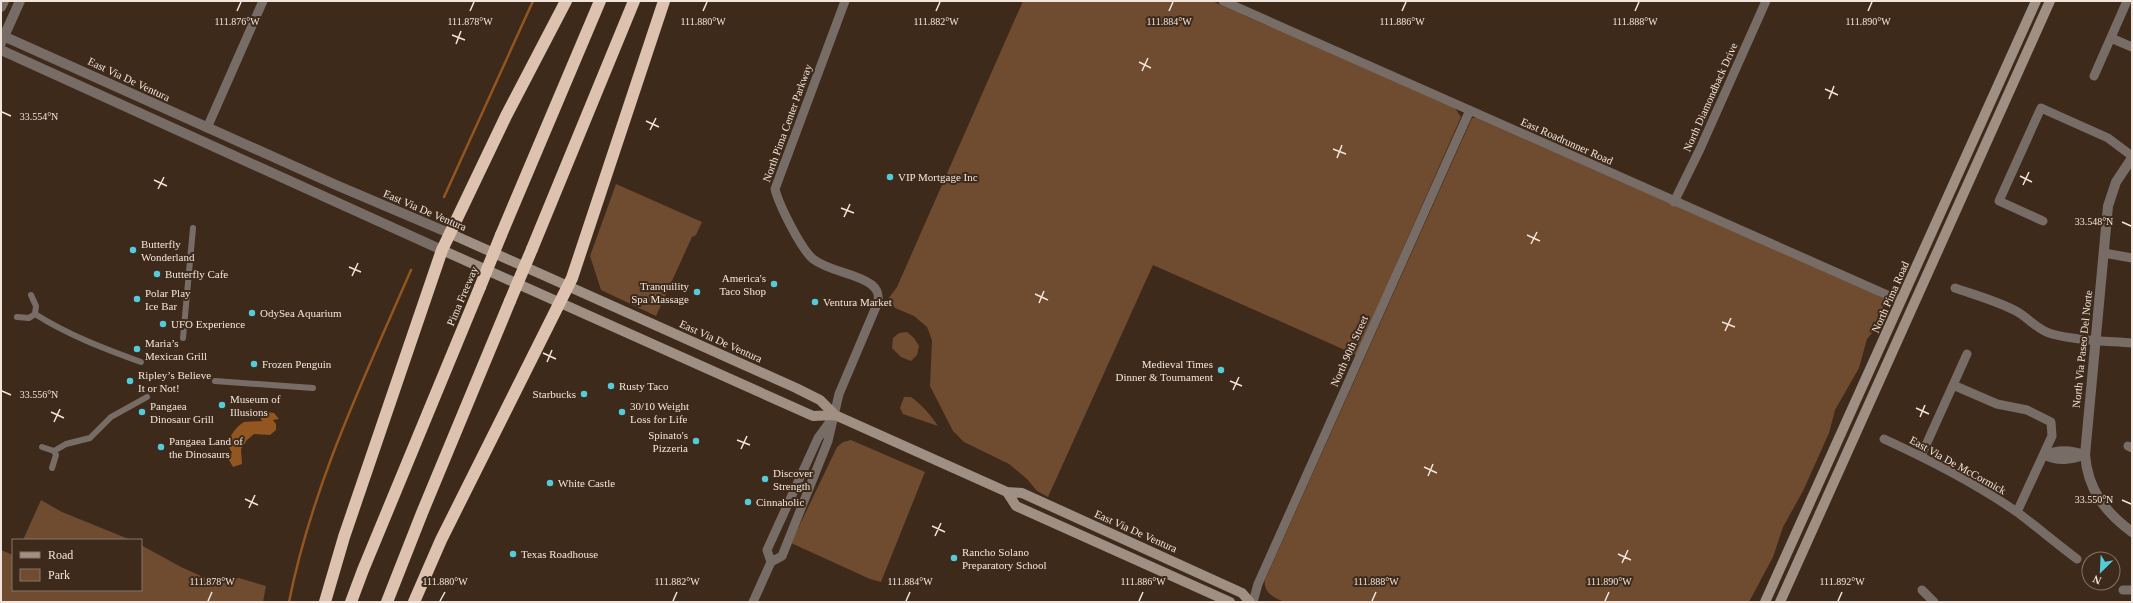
<svg xmlns="http://www.w3.org/2000/svg" width="2133" height="603" font-family="Georgia,serif">
<rect width="100%" height="100%" fill="#3e2a1b"/>
<path fill="#6f4b2f" d="M 1023,1 L 1212,1 L 1455,108 L 1461,117 L 1356,355 L 1153,265 L 1048,497 L 1037,491 L 1027,479 L 1009,464 L 964,442 L 953,431 L 930,386 L 932,340 L 927,327 L 914,316 L 895,308 L 888,299 L 897,287 Z
M 1472,118 L 1476,118 L 1885,298 L 1886,303 L 1879,313 L 1873,332 L 1867,339 L 1859,368 L 1835,410 L 1829,433 L 1803,491 L 1783,527 L 1773,557 L 1749,602 L 1286,602 C 1275,599 1263,593 1265,580 Z
M 616,184 L 702,222 L 696,235 L 692,237 L 656,316 L 601,290 L 590,256 Z
M 907,332 L 914,338 L 919,346 L 917,355 L 911,361 L 901,357 L 892,348 L 893,338 L 899,333 Z
M 904,397 L 911,397 C 922,405 930,414 938,426 L 903,414 L 900,408 Z
M 851,440 L 925,472 L 881,582 L 870,579 L 791,543 L 837,447 L 843,442 Z
M 41,500 L 62,512 L 131,540 L 23,540 Z
M 141,545 L 181,567 L 210,580 L 239,578 L 266,586 L 263,602 L 1,602 L 1,550 L 13,555 L 13,590 L 141,590 Z"/>
<path fill="#935621" d="M 266,412 L 274,413 L 279,419 L 273,420 L 276,424 L 276,430 L 270,435 L 254,434 L 247,440 L 241,449 L 242,464 L 233,467 L 229,460 L 232,452 C 223,443 235,427 244,422 L 263,421 L 261,420 L 261,416 Z"/>
<g fill="none" stroke-linecap="round" stroke-linejoin="round">
<path stroke="#935621" stroke-width="2.5" d="M 444,197 L 533,1
M 289,602 C 312,486 364,378 411,270"/>
<path stroke="#786d66" stroke-width="6" d="M 31,295 L 36,306 L 35,314 C 68,335 105,349 141,362
M 17,317 L 29,318 L 35,314
M 183,338 L 193,228
M 215,381 L 313,388
M 42,447 L 54,451 L 56,455 L 52,468
M 54,451 L 66,444 L 90,438 L 111,417 L 147,397"/>
<path stroke="#786d66" stroke-width="9" d="M 1223,1 L 1901,301
M 2111,38 L 2132,47
M 2094,76 L 2127,1
M 207,128 L 263,1
M 1674,202 L 1700,149 L 1766,1
M 2043,221 L 1999,201 L 2041,108 L 2108,138 L 2132,156
M 2104,253 L 2132,258
M 1955,288 C 1975,295 1997,301 2016,311 C 2029,318 2037,330 2052,334 C 2078,341 2106,341 2132,343
M 1953,385 L 1997,404 L 2027,410 L 2051,422 L 2052,436 L 2017,512
M 1884,439 C 1930,460 1975,483 2017,512 C 2037,527 2057,544 2077,559
M 2128,446 L 2132,448
M 2044,455 C 2058,449 2070,449 2085,455
M 2044,455 C 2058,462 2070,460 2085,455
M 1921,456 L 1967,354
M 771,562 L 767,550 L 818,438 L 832,419
M 1922,590 L 1934,602
M 2123,590 L 2132,590
M 753,602 L 771,562 L 782,556 L 828,441 L 839,394 L 878,302 C 879,295 878,290 872,285 C 857,273 830,272 813,259 C 801,249 779,205 775,189 L 845,1
M 1253,602 L 1258,584 L 1470,110"/>
<path stroke="#786d66" stroke-width="10" d="M 1,7 L 4,1
M 1,35 L 336,185 L 449,233
M 1,43 L 20,1
M 1,50 L 442,250
M 2132,158 L 2116,182 L 2108,206 L 2085,455 C 2088,490 2105,512 2132,532"/>
<path stroke="#a08f83" stroke-width="10" d="M 449,233 L 796,388 L 820,400 L 835,415 L 1007,492 L 1022,493 L 1242,593 L 1250,602
M 442,250 L 813,416 L 835,415
M 1007,492 L 1016,506 L 1230,602
M 1765,602 L 2036,1
M 1780,602 L 2050,1"/>
<path stroke="#dcc2af" stroke-width="12" d="M 501,235 L 600,1
M 532,249 L 634,1
M 325,602 L 344,537 L 442,250 L 506,116 L 566,1
M 351,602 L 363,570 L 480,287
M 387,602 L 422,513 L 510,301
M 414,602 L 441,540 L 572,278 L 664,1"/>
<path stroke="#dcc2af" stroke-width="12" d="M 480,287 L 501,235
M 510,301 L 532,249"/>
</g>
<path fill="none" stroke="#f2e5db" stroke-width="1.5" d="M 237,11 L 241,2M 470,11 L 474,2M 703,11 L 707,2M 936,11 L 940,2M 1169,11 L 1173,2M 1402,11 L 1406,2M 1635,11 L 1639,2M 1868,11 L 1872,2M 452,35 L 465,40M 456,44 L 461,31M 1139,62 L 1151,68M 1142,71 L 1148,58M 1825,89 L 1838,95M 1829,99 L 1834,86M 2,112 L 11,116M 646,121 L 659,127M 650,130 L 656,118M 1333,149 L 1346,154M 1337,158 L 1342,145M 2020,176 L 2032,182M 154,180 L 167,186M 2023,185 L 2029,172M 158,189 L 164,177M 841,208 L 854,213M 844,217 L 850,204M 2122,222 L 2131,226M 1527,235 L 1540,241M 1531,244 L 1537,232M 349,267 L 361,272M 352,276 L 358,263M 1035,294 L 1048,300M 1039,303 L 1044,291M 1722,322 L 1735,327M 1725,331 L 1731,318M 543,353 L 556,359M 547,362 L 552,350M 1230,381 L 1242,386M 1233,390 L 1239,377M 2,391 L 11,395M 1916,408 L 1929,414M 51,412 L 64,418M 1920,417 L 1925,405M 54,422 L 60,409M 737,440 L 750,445M 741,449 L 747,436M 1424,467 L 1437,473M 1428,476 L 1433,464M 245,499 L 258,505M 2122,500 L 2131,504M 249,508 L 255,495M 932,526 L 945,532M 935,536 L 941,523M 1618,554 L 1631,560M 1622,563 L 1628,550M 208,601 L 212,592M 440,601 L 445,592M 673,601 L 677,592M 906,601 L 910,592M 1139,601 L 1143,592M 1372,601 L 1376,592M 1605,601 L 1609,592M 1838,601 L 1842,592"/>
<g fill="#53cbdb" stroke="#3e2a1b" stroke-width="1.5">
<circle cx="890" cy="177" r="4"/>
<circle cx="133" cy="250" r="4"/>
<circle cx="157" cy="274" r="4"/>
<circle cx="774" cy="284" r="4"/>
<circle cx="697" cy="292" r="4"/>
<circle cx="137" cy="299" r="4"/>
<circle cx="815" cy="302" r="4"/>
<circle cx="252" cy="313" r="4"/>
<circle cx="163" cy="324" r="4"/>
<circle cx="137" cy="349" r="4"/>
<circle cx="254" cy="364" r="4"/>
<circle cx="1221" cy="370" r="4"/>
<circle cx="130" cy="381" r="4"/>
<circle cx="611" cy="386" r="4"/>
<circle cx="584" cy="394" r="4"/>
<circle cx="222" cy="405" r="4"/>
<circle cx="142" cy="412" r="4"/>
<circle cx="622" cy="412" r="4"/>
<circle cx="696" cy="441" r="4"/>
<circle cx="161" cy="447" r="4"/>
<circle cx="765" cy="479" r="4"/>
<circle cx="550" cy="483" r="4"/>
<circle cx="748" cy="502" r="4"/>
<circle cx="513" cy="554" r="4"/>
<circle cx="954" cy="558" r="4"/>
</g>
<g text-anchor="middle" stroke-width="4" stroke-linejoin="round" paint-order="stroke">
<g font-size="11" fill="#f2e5db" stroke="#3e2a1b">
<text transform="translate(129 79) rotate(25)" y="4">East Via De Ventura</text>
<text transform="translate(1710 97) rotate(-66)" y="4">North Diamondback Drive</text>
<text transform="translate(787 123) rotate(-70)" y="4">North Pima Center Parkway</text>
<text transform="translate(1567 141) rotate(24)" y="4">East Roadrunner Road</text>
<text transform="translate(425 210) rotate(23)" y="4">East Via De Ventura</text>
<text transform="translate(462 296) rotate(-67)" y="4">Pima Freeway</text>
<text transform="translate(1890 297) rotate(-66)" y="4">North Pima Road</text>
<text transform="translate(721 341) rotate(24)" y="4">East Via De Ventura</text>
<text transform="translate(2082 349) rotate(-84)" y="4">North Via Paseo Del Norte</text>
<text transform="translate(1349 351) rotate(-66)" y="4">North 90th Street</text>
<text transform="translate(1958 465) rotate(29)" y="4">East Via De McCormick</text>
<text transform="translate(1136 531) rotate(24)" y="4">East Via De Ventura</text>
</g>
<g font-size="11" fill="#f2e5db" stroke="#3e2a1b" text-anchor="start">
<text x="898" y="181">VIP Mortgage Inc</text>
<text x="141" y="248">Butterfly<tspan x="141" dy="13">Wonderland</tspan></text>
<text x="165" y="278">Butterfly Cafe</text>
<text x="766" y="282" text-anchor="end">America's<tspan x="766" dy="13">Taco Shop</tspan></text>
<text x="689" y="290" text-anchor="end">Tranquility<tspan x="689" dy="13">Spa Massage</tspan></text>
<text x="145" y="297">Polar Play<tspan x="145" dy="13">Ice Bar</tspan></text>
<text x="823" y="306">Ventura Market</text>
<text x="260" y="317">OdySea Aquarium</text>
<text x="171" y="328">UFO Experience</text>
<text x="145" y="347">Maria’s<tspan x="145" dy="13">Mexican Grill</tspan></text>
<text x="262" y="368">Frozen Penguin</text>
<text x="1213" y="368" text-anchor="end">Medieval Times<tspan x="1213" dy="13">Dinner &amp; Tournament</tspan></text>
<text x="138" y="379">Ripley’s Believe<tspan x="138" dy="13">It or Not!</tspan></text>
<text x="619" y="390">Rusty Taco</text>
<text x="576" y="398" text-anchor="end">Starbucks</text>
<text x="230" y="403">Museum of<tspan x="230" dy="13">Illusions</tspan></text>
<text x="150" y="410">Pangaea<tspan x="150" dy="13">Dinosaur Grill</tspan></text>
<text x="630" y="410">30/10 Weight<tspan x="630" dy="13">Loss for Life</tspan></text>
<text x="688" y="439" text-anchor="end">Spinato's<tspan x="688" dy="13">Pizzeria</tspan></text>
<text x="169" y="445">Pangaea Land of<tspan x="169" dy="13">the Dinosaurs</tspan></text>
<text x="773" y="477">Discover<tspan x="773" dy="13">Strength</tspan></text>
<text x="558" y="487">White Castle</text>
<text x="756" y="506">Cinnaholic</text>
<text x="962" y="556">Rancho Solano<tspan x="962" dy="13">Preparatory School</tspan></text>
<text x="521" y="558">Texas Roadhouse</text>
</g>
</g>
<g font-size="10" text-anchor="middle" fill="#f2e5db" stroke="#3e2a1b" stroke-width="4" stroke-linejoin="round" paint-order="stroke">
<text x="237" y="25">111.876°W</text>
<text x="470" y="25">111.878°W</text>
<text x="703" y="25">111.880°W</text>
<text x="936" y="25">111.882°W</text>
<text x="1169" y="25">111.884°W</text>
<text x="1402" y="25">111.886°W</text>
<text x="1635" y="25">111.888°W</text>
<text x="1868" y="25">111.890°W</text>
<text x="39" y="120">33.554°N</text>
<text x="2094" y="225">33.548°N</text>
<text x="39" y="398">33.556°N</text>
<text x="2094" y="503">33.550°N</text>
<text x="212" y="585">111.878°W</text>
<text x="445" y="585">111.880°W</text>
<text x="677" y="585">111.882°W</text>
<text x="910" y="585">111.884°W</text>
<text x="1143" y="585">111.886°W</text>
<text x="1376" y="585">111.888°W</text>
<text x="1609" y="585">111.890°W</text>
<text x="1842" y="585">111.892°W</text>
</g>
<rect width="2133" height="603" fill="none" stroke="#f2e5db" stroke-width="4"/>
<rect x="12" y="539" width="130" height="52" fill="#3e2a1b" stroke="#867568"/>
<rect x="20" y="552" width="20" height="6" fill="#a08f83" stroke="#867568"/>
<text x="48" y="559" font-size="12" fill="#f2e5db">Road</text>
<rect x="20" y="569" width="20" height="12" fill="#6f4b2f" stroke="#867568"/>
<text x="48" y="579" font-size="12" fill="#f2e5db">Park</text>
<g transform="translate(2101 571) rotate(204)"><circle r="19" fill="#3e2a1b" stroke="#867568"/>
<path d="M0-3L7 15L0 10L-7 15Z" fill="#53cbdb"/>
<text y="-6" font-size="11" font-weight="bold" text-anchor="middle" fill="#f2e5db">N</text>
</g>
</svg>
